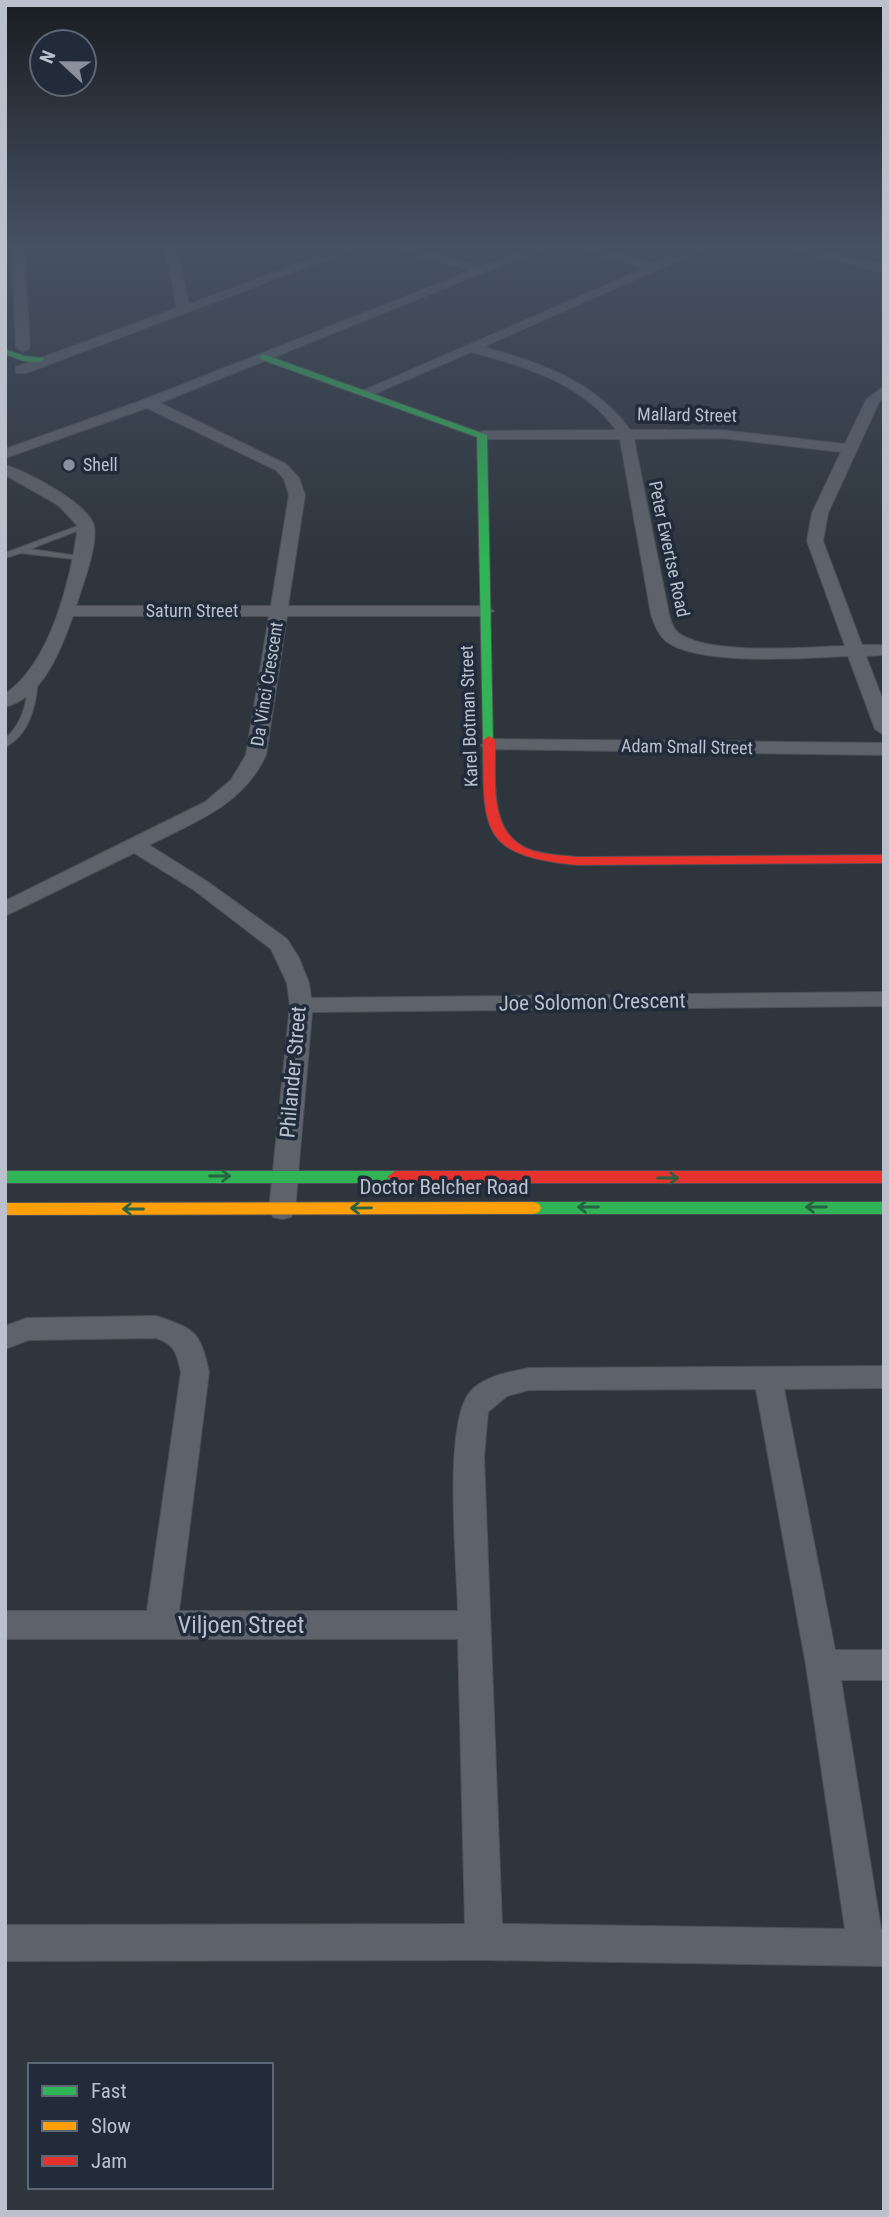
<svg xmlns="http://www.w3.org/2000/svg" width="889" height="2217" font-family="'Roboto Condensed',sans-serif">
<rect width="100%" height="100%" fill="#2e353d"/>
<g fill="none" stroke-linecap="round" stroke-linejoin="round">
<defs>
<path id="lane" d="M 83,524 L 90,526 L 30,549 L 79,556 L 82,556 L 82,560 L 21,553 L 5,558 L 5,553 Z
M 33,677 L 38,680 C 36,705 30,734 5,747 L 5,739 C 23,723 27,703 28,680 Z"/>
<path id="street" d="M 12,248 L 24,248 L 30,348 L 23,352 L 16,348 Z
M 165,248 L 177,248 L 189,304 L 340,248 L 358,248 L 26,373 L 16,373 L 16,367 L 177,308 Z
M 397,248 L 417,248 L 481,267 L 528,248 L 545,248 L 160,403 L 286,464 L 299,478 L 305,495 L 288,606 L 485,606 L 494,611 L 485,616 L 287,616 L 266,755 C 243,805 195,822 149,845 L 208,882 L 287,939 L 299,958 L 309,983 L 311,998 L 884,992 L 884,1006 L 312,1012 L 295,1210 L 291,1217 L 282,1219 L 273,1217 L 269,1210 L 290,1005 L 287,983 L 271,949 L 194,890 L 134,853 L 5,916 L 5,901 L 205,802 L 231,780 L 246,755 L 269,616 L 73,616 C 61,649 43,698 5,707 L 5,694 C 51,663 71,579 78,526 L 58,505 L 5,475 L 5,465 C 25,470 89,504 94,526 C 98,545 82,587 76,606 L 271,606 L 289,495 L 284,479 L 276,470 L 147,408 L 5,458 L 5,449 L 143,400 L 470,271 Z
M 580,248 L 601,248 L 655,263 L 689,248 L 706,248 L 483,347 C 539,362 595,381 630,430 L 722,430 L 845,444 L 866,400 L 884,386 L 884,398 L 879,402 L 828,513 L 823,541 L 862,645 L 884,645 L 884,655 L 866,656 L 884,703 L 884,735 L 875,729 L 848,656 C 807,658 700,666 667,642 C 658,635 654,624 651,614 L 620,439 L 482,439 L 475,435 L 482,431 L 616,430 C 583,383 524,366 471,352 L 372,395 L 362,395 L 360,392 L 645,268 ZM 722,438 L 841,452 L 812,513 L 807,541 L 845,646 C 804,647 718,655 683,636 C 674,632 671,623 669,614 L 634,439 Z
M 792,248 L 814,248 L 884,265 L 884,273 Z
M 491,739 L 884,743 L 884,755 L 484,749 L 481,745 Z
M 156,1316 C 195,1329 200,1331 209,1372 L 179,1611 L 458,1611 C 457,1565 443,1424 470,1392 C 483,1376 510,1372 529,1368 L 884,1366 L 884,1388 L 784,1389 L 835,1650 L 884,1650 L 884,1680 L 841,1680 L 881,1929 L 884,1930 L 884,1966 L 484,1960 L 5,1961 L 5,1925 L 465,1924 L 458,1639 L 5,1639 L 5,1611 L 147,1611 L 181,1372 C 177,1354 175,1344 156,1338 L 29,1340 L 5,1349 L 5,1326 L 27,1318 ZM 756,1389 L 806,1665 L 845,1929 L 502,1924 L 484,1457 L 488,1412 L 507,1396 L 529,1390 Z"/>
<path id="fast" d="M 5,349 L 25,356 L 43,358 L 44,360 C 33,366 17,359 5,354 Z
M 263,354 L 487,435 L 493,743 L 489,744 L 483,740 L 477,437 L 260,359 L 259,357 Z
M 5,1171 L 395,1171 L 403,1177 L 395,1183 L 5,1183 Z
M 533,1202 L 884,1202 L 884,1214 L 533,1214 L 527,1212 L 525,1208 L 527,1204 Z"/>
<path id="slow" d="M 533,1202 L 539,1204 L 541,1208 L 539,1212 L 533,1214 L 5,1215 L 5,1203 Z"/>
<path id="jam" d="M 489,736 L 495,740 C 496,776 487,832 528,849 C 543,855 561,855 577,857 L 884,855 L 884,863 L 577,865 C 478,855 484,829 483,740 Z
M 395,1171 L 884,1171 L 884,1183 L 395,1183 L 387,1177 Z"/>
</defs>
<use href="#lane" stroke="#4d5157" stroke-width="2"/>
<use href="#street" stroke="#4d5157" stroke-width="2"/>
<use href="#fast" stroke="#4d5157" stroke-width="2"/>
<use href="#slow" stroke="#4d5157" stroke-width="2"/>
<use href="#jam" stroke="#4d5157" stroke-width="2"/>
<use href="#lane" fill="#5e636b" fill-rule="evenodd"/>
<use href="#street" fill="#5e636b" fill-rule="evenodd"/>
<use href="#fast" fill="#30b455" fill-rule="evenodd"/>
<use href="#slow" fill="#ff9f0a" fill-rule="evenodd"/>
<use href="#jam" fill="#e5322d" fill-rule="evenodd"/>
</g>
<defs><path id="oneway-shaft" d="M-6 0H5M1.5-3L5.5 0L1.5 3" fill="none" stroke-width="1.6" stroke-linecap="round" stroke-linejoin="round" transform="scale(1.75)"/></defs>
<g stroke="#276244">
<use href="#oneway-shaft" transform="translate(220 1176)"/>
<use href="#oneway-shaft" transform="translate(668 1178)"/>
<use href="#oneway-shaft" transform="translate(588 1207) rotate(-180)"/>
<use href="#oneway-shaft" transform="translate(816 1207) rotate(-180)"/>
<use href="#oneway-shaft" transform="translate(361 1208) rotate(179)"/>
<use href="#oneway-shaft" transform="translate(133 1209) rotate(-180)"/>
</g>
<linearGradient id="sky" x2="0" y2="1"><stop stop-color="#191d22"/><stop offset="0.44" stop-color="#465162"/><stop offset="1" stop-color="#465162" stop-opacity="0"/></linearGradient>
<rect width="889" height="559" fill="url(#sky)"/>
<circle fill="#89909b" stroke="#212b39" stroke-width="2.5" cx="69" cy="465" r="7"/>
<g text-anchor="middle" stroke-width="7" stroke-linejoin="round" paint-order="stroke">
<g font-size="18" fill="#bac1cd" stroke="#212b39">
<text transform="translate(687 415) rotate(1)" y="6">Mallard Street</text>
<text transform="translate(669 549) rotate(78)" y="6">Peter Ewertse Road</text>
<text x="192" y="617">Saturn Street</text>
<text transform="translate(267 684) rotate(-81)" y="6">Da Vinci Crescent</text>
<text transform="translate(469 716) rotate(-92)" y="6">Karel Botman Street</text>
<text transform="translate(687 747) rotate(1)" y="6">Adam Small Street</text>
</g>
<g font-size="18" fill="#bac1cd" stroke="#212b39" text-anchor="start">
<text x="83" y="471">Shell</text>
</g>
<g font-size="21" fill="#bac1cd" stroke="#212b39">
<text transform="translate(592 1002) rotate(-1)" y="7">Joe Solomon Crescent</text>
<text transform="translate(293 1072) rotate(-85)" y="7">Philander Street</text>
<text x="444" y="1194">Doctor Belcher Road</text>
</g>
<g font-size="24" fill="#bac1cd" stroke="#212b39">
<text x="241" y="1633">Viljoen Street</text>
</g>
</g>
<rect width="889" height="2217" fill="none" stroke="#bac1cd" stroke-width="14"/>
<rect x="28" y="2063" width="245" height="126" fill="#212b39" stroke="#5e6774" stroke-width="2"/>
<rect x="42" y="2086" width="35" height="10" fill="#30b455" stroke="#5e6774" stroke-width="2"/>
<text x="91" y="2098" font-size="21" fill="#bac1cd">Fast</text>
<rect x="42" y="2121" width="35" height="10" fill="#ff9f0a" stroke="#5e6774" stroke-width="2"/>
<text x="91" y="2133" font-size="21" fill="#bac1cd">Slow</text>
<rect x="42" y="2156" width="35" height="10" fill="#e5322d" stroke="#5e6774" stroke-width="2"/>
<text x="91" y="2168" font-size="21" fill="#bac1cd">Jam</text>
<g transform="translate(63 63) rotate(292)"><circle r="33" fill="#212b39" stroke="#5e6774" stroke-width="2"/>
<path d="M0-5L12 26L0 18L-12 26Z" fill="#89909b"/>
<text y="-10" font-size="19" font-weight="bold" text-anchor="middle" fill="#bac1cd">N</text>
</g>
</svg>
